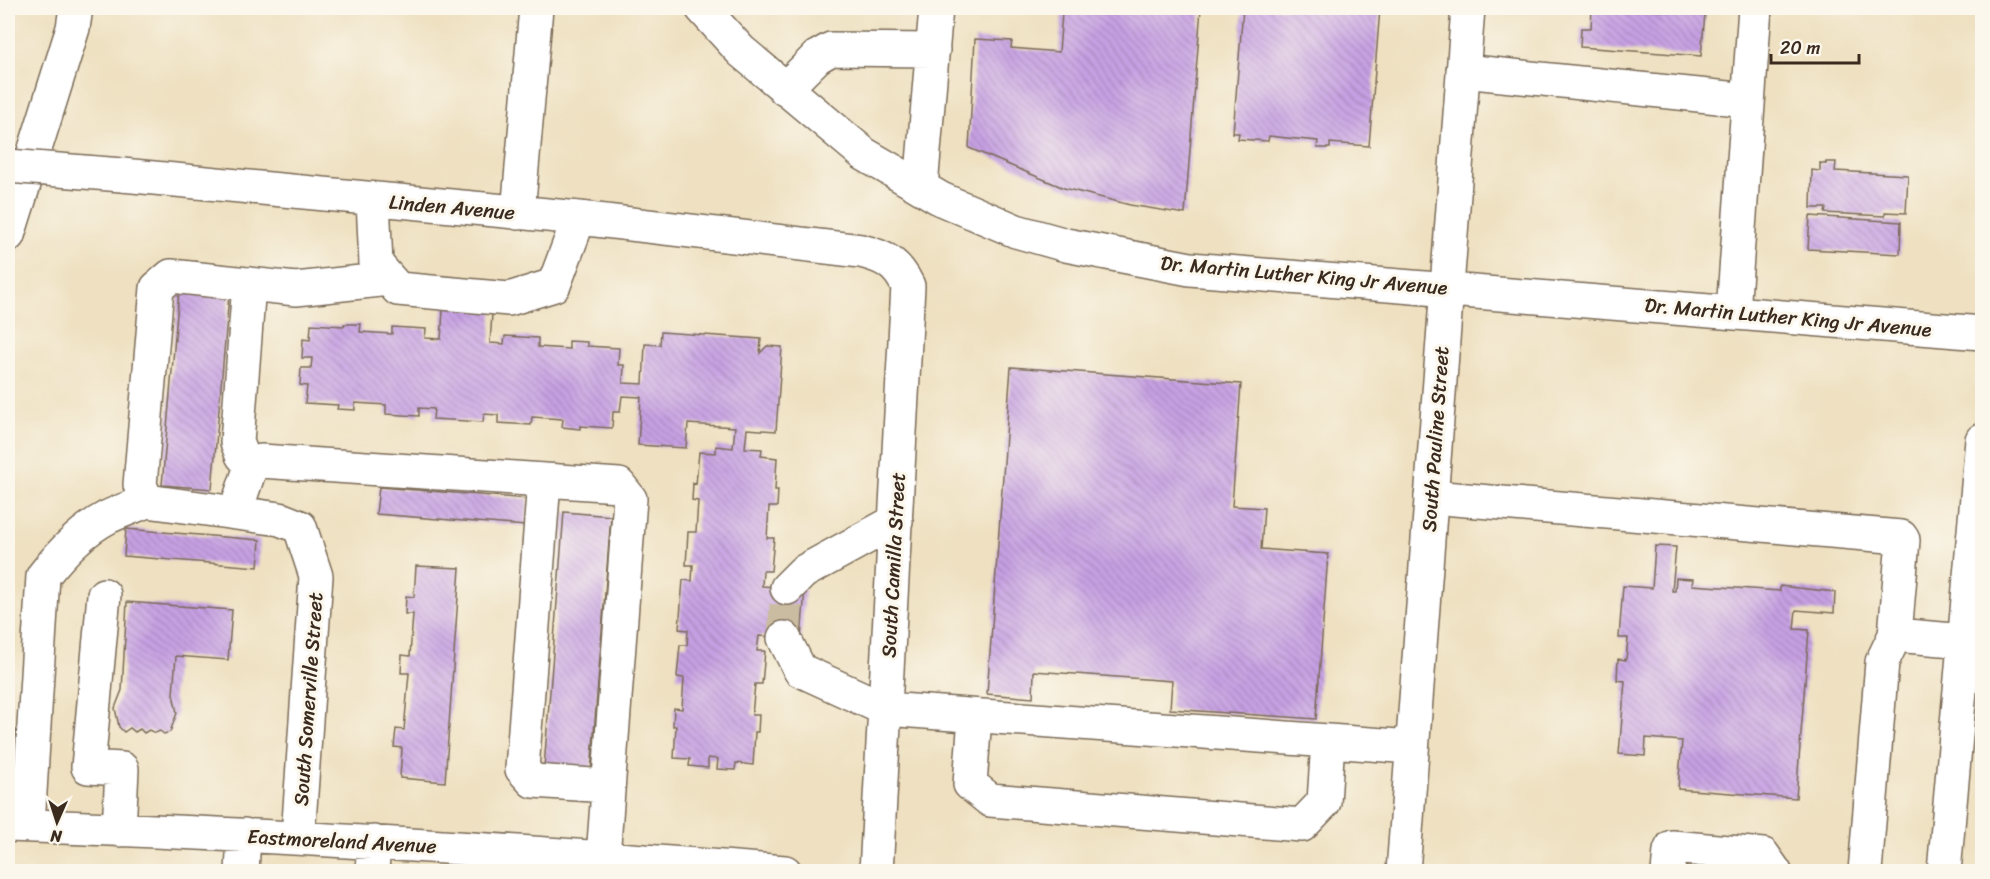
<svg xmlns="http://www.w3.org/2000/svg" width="1990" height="879" font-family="Sriracha,sans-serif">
<defs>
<pattern id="building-back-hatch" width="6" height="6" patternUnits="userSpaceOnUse" patternTransform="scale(1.5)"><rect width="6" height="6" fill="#c7a1e4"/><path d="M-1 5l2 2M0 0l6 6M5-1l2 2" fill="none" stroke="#a383b8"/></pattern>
</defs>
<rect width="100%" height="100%" fill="#fbf7ec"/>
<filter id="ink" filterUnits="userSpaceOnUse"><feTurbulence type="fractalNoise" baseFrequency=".0167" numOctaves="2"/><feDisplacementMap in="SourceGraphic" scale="12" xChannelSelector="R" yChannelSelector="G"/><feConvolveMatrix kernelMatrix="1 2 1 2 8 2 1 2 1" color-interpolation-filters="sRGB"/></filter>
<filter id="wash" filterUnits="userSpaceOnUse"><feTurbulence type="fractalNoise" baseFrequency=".008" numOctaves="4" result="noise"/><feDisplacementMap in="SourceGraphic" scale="24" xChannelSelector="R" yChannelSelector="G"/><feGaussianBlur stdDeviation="1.35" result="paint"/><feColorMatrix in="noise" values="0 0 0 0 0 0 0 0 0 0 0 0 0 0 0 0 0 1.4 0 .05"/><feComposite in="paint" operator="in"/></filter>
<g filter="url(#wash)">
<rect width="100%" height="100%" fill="#eee0c0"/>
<g id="blocks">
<path fill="url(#building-back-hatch)" d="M 781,8 L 811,8 L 811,9 L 784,12 Z
M 1018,8 L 1201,8 L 1185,214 L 1130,205 L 1064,188 L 969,148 L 975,39 L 1012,41 L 1011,48 L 1059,52 L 1062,13 L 1018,9 Z
M 1243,8 L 1380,8 L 1369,146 L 1330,143 L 1330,148 L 1317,148 L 1318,141 L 1287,138 L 1269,136 L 1268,141 L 1238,139 L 1239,133 L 1233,133 Z
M 1592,8 L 1622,8 L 1705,14 L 1701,56 L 1580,47 L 1581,28 L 1591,28 Z
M 1826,162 L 1836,162 L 1835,171 L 1908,175 L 1906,213 L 1885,212 L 1885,216 L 1825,213 L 1826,208 L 1811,208 L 1812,170 L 1820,171 L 1820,163 L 1826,164 Z
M 1810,216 L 1901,222 L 1900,254 L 1808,249 Z
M 179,291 L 229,295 L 212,489 L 162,485 Z
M 444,297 L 493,300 L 490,343 L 504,344 L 505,336 L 538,338 L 538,347 L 569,349 L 569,341 L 587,342 L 587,346 L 619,348 L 618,365 L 624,365 L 623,383 L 643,384 L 645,344 L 660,345 L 661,332 L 761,339 L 760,353 L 767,346 L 782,347 L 776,431 L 747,429 L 745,448 L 762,449 L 761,456 L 777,458 L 775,490 L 778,490 L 777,507 L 769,507 L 767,538 L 774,538 L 771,571 L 763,571 L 762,586 L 805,589 L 801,639 L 759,636 L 757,651 L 765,651 L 762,684 L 755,684 L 752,715 L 759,715 L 758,732 L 755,732 L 753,765 L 736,763 L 735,770 L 717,769 L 718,759 L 708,758 L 708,768 L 689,766 L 690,759 L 674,758 L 676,726 L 673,726 L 674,708 L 682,709 L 684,678 L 677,677 L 680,645 L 687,645 L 688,630 L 679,629 L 683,580 L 692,581 L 693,565 L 686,565 L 688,532 L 696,532 L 698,501 L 692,500 L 693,483 L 696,484 L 699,452 L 716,453 L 716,446 L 733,448 L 735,427 L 688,424 L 686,448 L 638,445 L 641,397 L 622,396 L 620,412 L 613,412 L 612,428 L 580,426 L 580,429 L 562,427 L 563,419 L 532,417 L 531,425 L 498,423 L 498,415 L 484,414 L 483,422 L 433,419 L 434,409 L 419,408 L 419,416 L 386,414 L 386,405 L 355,403 L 355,410 L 337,409 L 338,405 L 305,403 L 307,386 L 300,385 L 301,368 L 311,368 L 312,358 L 302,358 L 303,339 L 310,340 L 311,324 L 344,326 L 344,324 L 361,324 L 360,332 L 392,334 L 392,327 L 426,329 L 425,338 L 441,339 Z
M 1011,367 L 1241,384 L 1232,506 L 1264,508 L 1261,549 L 1328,554 L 1316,719 L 1170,709 L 1172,681 L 1034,671 L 1033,698 L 987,694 Z
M 379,487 L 528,499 L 526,526 L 376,514 Z
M 564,512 L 611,516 L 591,772 L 544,768 Z
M 126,529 L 260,540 L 258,567 L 124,556 Z
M 1655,546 L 1676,547 L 1672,591 L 1675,591 L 1676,578 L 1693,579 L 1692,585 L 1780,591 L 1780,586 L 1835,592 L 1834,613 L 1796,610 L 1794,629 L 1809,630 L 1796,798 L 1678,789 L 1682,741 L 1646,738 L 1645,756 L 1619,754 L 1625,681 L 1617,680 L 1618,659 L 1626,660 L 1628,638 L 1619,638 L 1623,586 L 1652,588 Z
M 416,566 L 460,568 L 445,782 L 400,778 L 402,748 L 394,747 L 396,729 L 404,730 L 409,673 L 401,673 L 402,655 L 410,656 L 413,614 L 405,614 L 406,596 L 414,597 Z
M 127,602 L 232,610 L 228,660 L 176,656 L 173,694 L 177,713 L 170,732 L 164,734 L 160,731 L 155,733 L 149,730 L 144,733 L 140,729 L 135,732 L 130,728 L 124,732 L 119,727 L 115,708 L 122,690 Z"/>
</g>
</g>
<g filter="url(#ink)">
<use href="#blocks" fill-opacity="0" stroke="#7a6a57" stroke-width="1.5"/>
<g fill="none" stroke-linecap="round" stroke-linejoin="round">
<path stroke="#cabca0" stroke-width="33" stroke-dasharray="33 16" stroke-linecap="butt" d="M 784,638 L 787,588"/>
<defs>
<path id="minor" d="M 1463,71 L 1748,100
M 785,89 L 817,57 L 831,49 L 933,50
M 122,175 L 579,218 L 861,251 C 885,257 897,263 908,286 L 876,872
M 921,187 L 936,8
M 373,200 L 376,264 L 398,289 L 509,299 L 554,285 L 579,218
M 518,213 L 536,8
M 249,284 L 237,442 L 242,455 L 251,466
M 1733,312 L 1755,8
M 544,481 L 522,769 L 533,781 L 607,786
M 1431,497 L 1901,537 L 1903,540 L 1895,635 L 1965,641
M 235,513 L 251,466 L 261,461 L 619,485 L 630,499 L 603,857
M 787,588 L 803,572 L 896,521
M 104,595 L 88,767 L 122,769 L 119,830
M 784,638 L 800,670 L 885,709 L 1412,747
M 975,717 L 970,784 L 990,800 L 1302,825 L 1324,802 L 1328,741
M 8,825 C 267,834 526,851 785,872
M 28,825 L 43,576 C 60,554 83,530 108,517 C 121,511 135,506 147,501
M 298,837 L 316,576 L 300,527 L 280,519 L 147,501 L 140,485 L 157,288 L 171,276 L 296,289 L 389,279
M 242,872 L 244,835
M 372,872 L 374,842
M 1668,872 L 1670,851 L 1672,847 L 1763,855 L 1775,872
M 1865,872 L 1882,662 L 1895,635
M 1944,872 L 1982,440"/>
<path id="major" d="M 702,8 L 741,51 L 864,154 L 941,199 L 1016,231 L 1066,245 L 1190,269 L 1982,333
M 1403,872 L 1468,8"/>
<path id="highway" d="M 8,235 L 73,28 L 76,8"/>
</defs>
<use href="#minor" stroke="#7a6a57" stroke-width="36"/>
<use href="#major" stroke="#7a6a57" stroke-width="36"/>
<use href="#highway" stroke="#7a6a57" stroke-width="36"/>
<use href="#minor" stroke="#fff" stroke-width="33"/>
<use href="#major" stroke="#fff" stroke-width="33"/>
<use href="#highway" stroke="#fff" stroke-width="33"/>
<defs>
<path id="minor-bridge" d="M 8,166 L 122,175"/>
</defs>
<use href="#minor-bridge" stroke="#7a6a57" stroke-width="36" stroke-linecap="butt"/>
<use href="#minor-bridge" stroke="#fff" stroke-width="33"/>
</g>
</g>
<g text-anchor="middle" stroke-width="6" stroke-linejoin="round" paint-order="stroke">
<g font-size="20" fill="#3b2a1e" stroke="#fbf7ec">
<text transform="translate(452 207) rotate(5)" y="7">Linden Avenue</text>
<text transform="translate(1304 275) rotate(5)" y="7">Dr. Martin Luther King Jr Avenue</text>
<text transform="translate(1788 317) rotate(5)" y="7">Dr. Martin Luther King Jr Avenue</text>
<text transform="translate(1435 439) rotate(-86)" y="7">South Pauline Street</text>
<text transform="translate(893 565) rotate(-87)" y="7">South Camilla Street</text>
<text transform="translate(308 699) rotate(-86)" y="7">South Somerville Street</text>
<text transform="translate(342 841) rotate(3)" y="7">Eastmoreland Avenue</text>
</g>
</g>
<rect width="1990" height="879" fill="none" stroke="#fbf7ec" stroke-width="30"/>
<g transform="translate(57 822) rotate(183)" stroke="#fbf7ec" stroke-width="4.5" paint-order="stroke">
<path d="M0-4.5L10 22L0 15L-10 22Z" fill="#3b2a1e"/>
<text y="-9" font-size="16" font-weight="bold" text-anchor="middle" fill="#3b2a1e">N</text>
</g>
<path d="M1771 54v9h88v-9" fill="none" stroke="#3b2a1e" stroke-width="3"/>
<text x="1780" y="54" font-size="18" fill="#3b2a1e" stroke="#fbf7ec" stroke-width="4.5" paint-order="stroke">20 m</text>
</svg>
